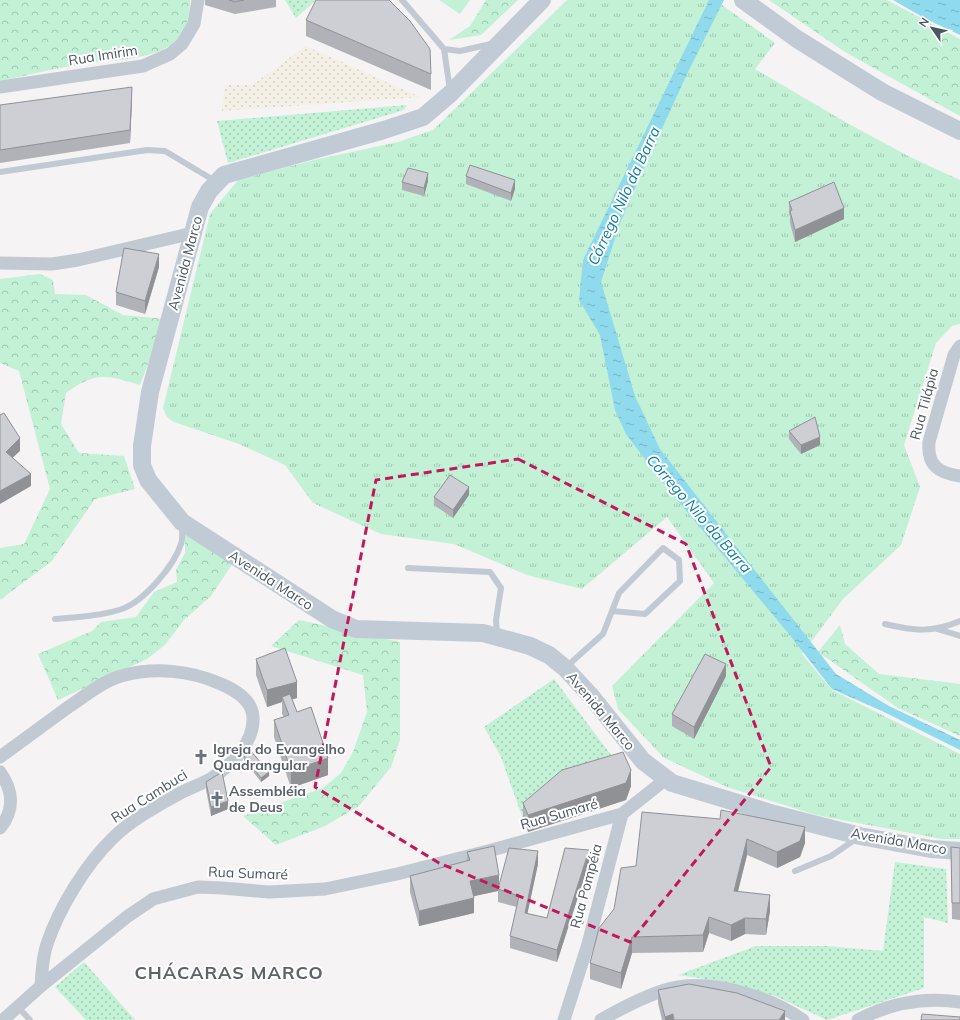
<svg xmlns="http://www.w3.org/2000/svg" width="960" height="1020" font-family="Mulish,sans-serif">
<defs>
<pattern id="grass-dots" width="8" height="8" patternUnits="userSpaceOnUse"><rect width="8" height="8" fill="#c3f1d5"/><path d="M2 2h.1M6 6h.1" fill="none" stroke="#a0c6b0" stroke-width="1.8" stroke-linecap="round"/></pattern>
<pattern id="forest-crowns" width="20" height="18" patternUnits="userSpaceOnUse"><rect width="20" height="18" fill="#c3f1d5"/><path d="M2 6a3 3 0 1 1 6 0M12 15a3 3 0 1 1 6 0" fill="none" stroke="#a0c6b0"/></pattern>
<pattern id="sand-dots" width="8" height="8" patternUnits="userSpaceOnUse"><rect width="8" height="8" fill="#f5f0e5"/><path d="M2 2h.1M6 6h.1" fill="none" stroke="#d4d0c7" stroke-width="1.8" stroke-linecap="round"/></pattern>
<pattern id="park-tufts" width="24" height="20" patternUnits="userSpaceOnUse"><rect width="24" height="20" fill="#c3f1d5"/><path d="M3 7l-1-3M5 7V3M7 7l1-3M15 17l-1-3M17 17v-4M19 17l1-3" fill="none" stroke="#a0c6b0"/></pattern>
<pattern id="water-ripples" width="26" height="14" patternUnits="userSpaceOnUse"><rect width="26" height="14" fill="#90daee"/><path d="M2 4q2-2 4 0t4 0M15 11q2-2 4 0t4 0" fill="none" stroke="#78b4c4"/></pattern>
</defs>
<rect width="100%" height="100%" fill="#f5f3f3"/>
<path fill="url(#grass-dots)" d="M 285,0 L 316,0 L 296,18 Z
M 407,105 L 404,110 L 228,163 L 217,121 Z
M 554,679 L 617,763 L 558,780 L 523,819 L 501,757 L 484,727 Z
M 895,862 L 946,869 L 948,923 L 924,917 L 924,988 L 827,1020 L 775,996 L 726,982 L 678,975 L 756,946 L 826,946 L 883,951 Z
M 84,962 L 135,1020 L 86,1020 L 55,987 Z"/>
<path fill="url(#forest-crowns)" d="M 0,0 L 190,0 C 190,12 188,32 178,40 C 153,61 116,59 84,64 C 56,68 28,75 0,81 Z
M 486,0 L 518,0 L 481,35 L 449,40 L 470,26 Z
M 769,0 L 887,0 L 960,39 L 960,116 L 845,52 Z
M 40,274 L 53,280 L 55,294 L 86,295 L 123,315 L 165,319 L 140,385 C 106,375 96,371 66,393 L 61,424 L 79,453 L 124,456 L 135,489 L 95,499 L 52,561 L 0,600 L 0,548 L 24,544 L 50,489 L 19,371 L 0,363 L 0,279 Z
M 185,532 L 233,563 L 211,596 L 184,620 L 165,645 L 147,659 L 58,700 L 38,654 L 92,631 L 101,622 L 136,617 L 154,592 L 177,582 L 176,570 L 185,553 Z
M 299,620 L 400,642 L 400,740 L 391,767 L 359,806 L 325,826 L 276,845 L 243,816 L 323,788 L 341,773 L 353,752 L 367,712 L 363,675 L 271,646 Z
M 840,625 L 845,644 L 879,674 L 960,684 L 960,736 L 898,708 L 818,652 Z"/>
<path fill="url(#sand-dots)" d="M 306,46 L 420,97 L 222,111 L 225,85 L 252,85 Z"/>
<path fill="url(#park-tufts)" d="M 567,0 L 715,0 L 775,43 L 755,69 L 847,123 L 912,158 L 960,180 L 960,324 L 952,326 L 936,343 L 904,445 L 920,487 L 901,545 L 843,599 L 802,654 L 832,690 L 960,754 L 960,839 L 942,839 L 816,815 L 727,787 L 664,758 L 618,709 L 612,686 L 714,583 L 667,517 L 582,589 L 527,575 L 454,544 L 381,534 L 313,503 L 285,465 L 239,444 L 174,422 L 167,417 L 163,408 L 210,214 L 238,180 L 314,160 L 398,142 L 433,130 Z"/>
<path fill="#c3f1d5" d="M 439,0 L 470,0 L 460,14 Z"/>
<path fill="url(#water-ripples)" d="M 709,0 L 724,0 L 688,72 L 643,170 L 620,223 L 601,282 L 635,396 L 660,449 L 836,674 L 889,706 L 960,740 L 960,750 L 882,711 L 832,689 L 788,633 L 664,484 L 626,434 L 615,410 L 600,335 L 579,300 L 583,260 Z
M 893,0 L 960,0 L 960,35 L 926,19 Z"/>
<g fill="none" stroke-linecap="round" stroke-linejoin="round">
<path stroke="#c1cad2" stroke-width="6" d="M 402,0 L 444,49 L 450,90
M 444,49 L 460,51 L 491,44
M 0,172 L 147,150 L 165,151 L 215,181
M 408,568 L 490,572 L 501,588 L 496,620 L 497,635
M 55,619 C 78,617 100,616 122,609 C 144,601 174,566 181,544 C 183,539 182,532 182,526
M 885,624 C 914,631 932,633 960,621
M 937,629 L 960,636
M 566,667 L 603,634 L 619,593 L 663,548 L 679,560 L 680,581 L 645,614 L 612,611
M 795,871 L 831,856 L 856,839
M 18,1007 L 30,1020"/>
<path stroke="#c1cad2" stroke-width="13" d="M 0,87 L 143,66 L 170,54 L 182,44 L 194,24 L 198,0
M 0,263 L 52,264 L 78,260 L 193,233
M 960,346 L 954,355 L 929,442 C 927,465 938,473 960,476
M 0,757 C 22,741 45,724 67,708 C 84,697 101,682 121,676 C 154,667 190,670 221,684 C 235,690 253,700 253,718 C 254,742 232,765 212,778 C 202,784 192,787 182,792 C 159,805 132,819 113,838 C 86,864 59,908 47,944 C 42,958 42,972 41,986
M 0,772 C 13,790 15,810 0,828
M 3,1020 L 41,986 L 128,916 L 153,899 L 198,887 L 222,888 L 269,892 L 325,889 L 397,874 L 488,851 L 622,814
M 564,1020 L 588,944 L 622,814 L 666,779
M 601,1020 C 620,1009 641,998 662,991 C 705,976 767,995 803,1020
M 858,1020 C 890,1003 924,997 960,1002"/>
<path stroke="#c1cbd6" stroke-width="18" d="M 542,0 L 450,94 L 423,117 L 384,130 L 224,175 L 209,191 L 200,207 L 150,392 L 142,446 L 142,465 L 148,480 L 182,522 L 332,619 L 356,629 L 483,633 L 530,646 L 549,655 L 565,668 L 591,696 L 643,761 L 672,783 L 774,814 L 860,836 L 931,849 L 960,851
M 743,0 L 797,39 L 882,92 L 960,131"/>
</g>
<path fill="#b0b2b7" d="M 205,0 L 276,0 L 276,7 L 235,14 L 205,5 Z
M 306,20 L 431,74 L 431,90 L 306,36 Z
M 132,99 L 130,143 L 0,163 L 0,105 Z
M 466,176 L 515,189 L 511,201 L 466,184 Z
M 428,181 L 424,196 L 402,190 L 402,182 Z
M 789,202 L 844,219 L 795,242 L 790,223 L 790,216 L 789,214 Z
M 159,267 L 145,314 L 116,305 L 116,292 Z
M 789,431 L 820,445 L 801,454 L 789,439 Z
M 469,495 L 453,518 L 434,505 L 434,497 Z
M 256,659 L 297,698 L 292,699 L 297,712 L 328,775 L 291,788 L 274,737 L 274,720 L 284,717 L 282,714 L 282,702 L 267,707 L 256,675 Z
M 726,676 L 694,739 L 672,726 L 672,714 Z
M 244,756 L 269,776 L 261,782 L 244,760 Z
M 206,782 L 228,809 L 211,816 L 206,790 Z
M 631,786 L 626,800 L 528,832 L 523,819 L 523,803 Z
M 720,819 L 805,843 L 800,857 L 777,868 L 747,855 L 738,891 L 770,911 L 766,935 L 745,934 L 731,941 L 709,933 L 703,952 L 632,953 L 621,989 L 590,979 L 590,963 L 614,909 L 636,866 Z
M 951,847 L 960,848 L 960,920 L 952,919 Z
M 467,852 L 499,885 L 538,864 L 527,913 L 547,918 L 589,863 L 557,962 L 510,948 L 510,936 L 517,907 L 498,902 L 498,891 L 474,896 L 474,913 L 419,926 L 410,892 L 410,876 L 467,861 Z
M 658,990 L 785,1020 L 662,1020 L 658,1003 Z"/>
<path fill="#909195" d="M 132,87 L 132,99 L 130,143 L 130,130 Z
M 428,173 L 428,181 L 424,196 L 424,188 Z
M 515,180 L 515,189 L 511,201 L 511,193 Z
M 844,208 L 844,219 L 795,242 L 795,230 Z
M 159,254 L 159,267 L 145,314 L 145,301 Z
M 820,437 L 820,445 L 801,454 L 801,445 Z
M 20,438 L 20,451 L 6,464 L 6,452 Z
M 31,474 L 31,486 L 0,504 L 0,491 Z
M 469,487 L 469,495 L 453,518 L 453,510 Z
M 726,664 L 726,676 L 694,739 L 694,727 Z
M 297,682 L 297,698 L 284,702 L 282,697 L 282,702 L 267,707 L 267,690 Z
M 328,758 L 328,775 L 291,788 L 291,771 Z
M 631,770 L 631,786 L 626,800 L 528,832 L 528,815 Z
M 269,772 L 269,776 L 261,782 L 261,778 Z
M 228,801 L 228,809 L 211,816 L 211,807 Z
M 805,827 L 805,843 L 800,857 L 777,868 L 777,852 Z
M 747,839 L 747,855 L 734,907 L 734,891 Z
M 589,850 L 589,863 L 557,962 L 557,950 Z
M 538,851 L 538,864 L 525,925 L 525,913 Z
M 499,875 L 499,890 L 498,889 L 498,891 L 470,897 L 470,881 Z
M 770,895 L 770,911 L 766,935 L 766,919 Z
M 474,898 L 474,913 L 419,926 L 419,911 Z
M 709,917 L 709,933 L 703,952 L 703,935 Z
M 745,918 L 745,934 L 731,941 L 731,925 Z
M 632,937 L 632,953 L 621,989 L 621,973 Z
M 785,1011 L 785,1020 L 779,1020 Z
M 673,1014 L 673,1020 L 665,1020 L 665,1017 Z"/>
<path fill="#cdcfd5" stroke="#909195" d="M 229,0 L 244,0 L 235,2 Z
M 316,0 L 389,0 L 410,21 L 430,49 L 431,74 L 306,20 Z
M 132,87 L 130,130 L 0,150 L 0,105 Z
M 470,165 L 515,180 L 511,193 L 466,176 Z
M 408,168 L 428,173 L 424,188 L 402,182 Z
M 834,182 L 844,208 L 795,230 L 790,211 L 792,210 L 789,202 Z
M 124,248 L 159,254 L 145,301 L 116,292 Z
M 4,413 L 20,438 L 6,452 L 31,474 L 0,491 L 0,415 Z
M 815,417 L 820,437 L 801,445 L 789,431 Z
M 450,475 L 469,487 L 453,510 L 434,497 Z
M 285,648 L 297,682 L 267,690 L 256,659 Z
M 705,654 L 726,664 L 694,727 L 672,714 Z
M 290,694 L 297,712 L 311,707 L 328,758 L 291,771 L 274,720 L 289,715 L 282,697 Z
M 249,749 L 269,772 L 261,778 L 244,756 Z
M 623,752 L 631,770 L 626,783 L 528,815 L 523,803 L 562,770 Z
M 222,772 L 228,801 L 211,807 L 206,782 Z
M 721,810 L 805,827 L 800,841 L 777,852 L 747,839 L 734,891 L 770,895 L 766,919 L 745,918 L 731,925 L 709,917 L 703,935 L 632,937 L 621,973 L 590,963 L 599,928 L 614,909 L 621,868 L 636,866 L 642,812 L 720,819 Z
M 494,846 L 499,875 L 470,881 L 474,898 L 419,911 L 410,876 L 470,860 L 467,852 Z
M 951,847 L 960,848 L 960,903 L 952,903 Z
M 509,848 L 538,851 L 525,913 L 547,918 L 565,848 L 589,850 L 557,950 L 510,936 L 519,896 L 498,889 Z
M 689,984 L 737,993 L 785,1011 L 779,1020 L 674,1020 L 673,1014 L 665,1017 L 658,990 Z
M 922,1014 L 960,1017 L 960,1020 L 921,1020 Z"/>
<path fill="none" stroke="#c2185b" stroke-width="3" stroke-dasharray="8 5" stroke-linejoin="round" d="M 518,459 L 686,544 L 771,767 L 630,942 L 439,863 L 315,787 L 376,480 Z"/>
<defs>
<symbol id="church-bare" viewBox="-9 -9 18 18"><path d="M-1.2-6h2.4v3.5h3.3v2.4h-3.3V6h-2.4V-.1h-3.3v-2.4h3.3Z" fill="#6b7280" stroke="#fff" stroke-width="2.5" paint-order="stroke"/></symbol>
</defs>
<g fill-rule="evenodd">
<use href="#church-bare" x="190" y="746" width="22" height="22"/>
<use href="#church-bare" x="206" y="788" width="22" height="22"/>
</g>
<g text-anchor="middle" stroke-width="4" stroke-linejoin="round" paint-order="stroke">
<g font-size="14" fill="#4a5661" stroke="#fff">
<text transform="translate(103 55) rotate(-9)" y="5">Rua Imirim</text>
<text transform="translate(185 263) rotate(-75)" y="5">Avenida Marco</text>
<text transform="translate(924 404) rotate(-75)" y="5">Rua Tilápia</text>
<text transform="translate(271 580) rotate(33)" y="5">Avenida Marco</text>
<text transform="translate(601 711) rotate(50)" y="5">Avenida Marco</text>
<text transform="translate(149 796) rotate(-32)" y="5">Rua Cambuci</text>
<text transform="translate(559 814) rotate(-16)" y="5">Rua Sumaré</text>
<text transform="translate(899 841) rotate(10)" y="5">Avenida Marco</text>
<text transform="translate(248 873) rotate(2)" y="5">Rua Sumaré</text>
<text transform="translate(586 886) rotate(-75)" y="5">Rua Pompéia</text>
</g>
<g font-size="14" font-weight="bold" fill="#5b616d" stroke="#fff" text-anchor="start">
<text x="213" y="754">Igreja do Evangelho<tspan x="213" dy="16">Quadrangular</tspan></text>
<text x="229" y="796">Assembléia<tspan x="229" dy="16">de Deus</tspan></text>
</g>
<g font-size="15" font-style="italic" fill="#0c7c9b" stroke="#fff">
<text transform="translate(624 196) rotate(-65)" y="5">Córrego Nilo da Barra</text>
<text transform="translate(699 514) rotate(49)" y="5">Córrego Nilo da Barra</text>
</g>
<g font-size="18" font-weight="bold" letter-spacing="1" fill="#5f6368" stroke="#fff">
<text x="229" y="979">CHÁCARAS MARCO</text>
</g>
</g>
<g transform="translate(932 28) rotate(304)" stroke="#ffffff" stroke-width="3" paint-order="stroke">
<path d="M0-3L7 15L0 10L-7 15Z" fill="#4a5661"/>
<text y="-6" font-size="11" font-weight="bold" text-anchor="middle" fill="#4a5661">N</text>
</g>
</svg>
